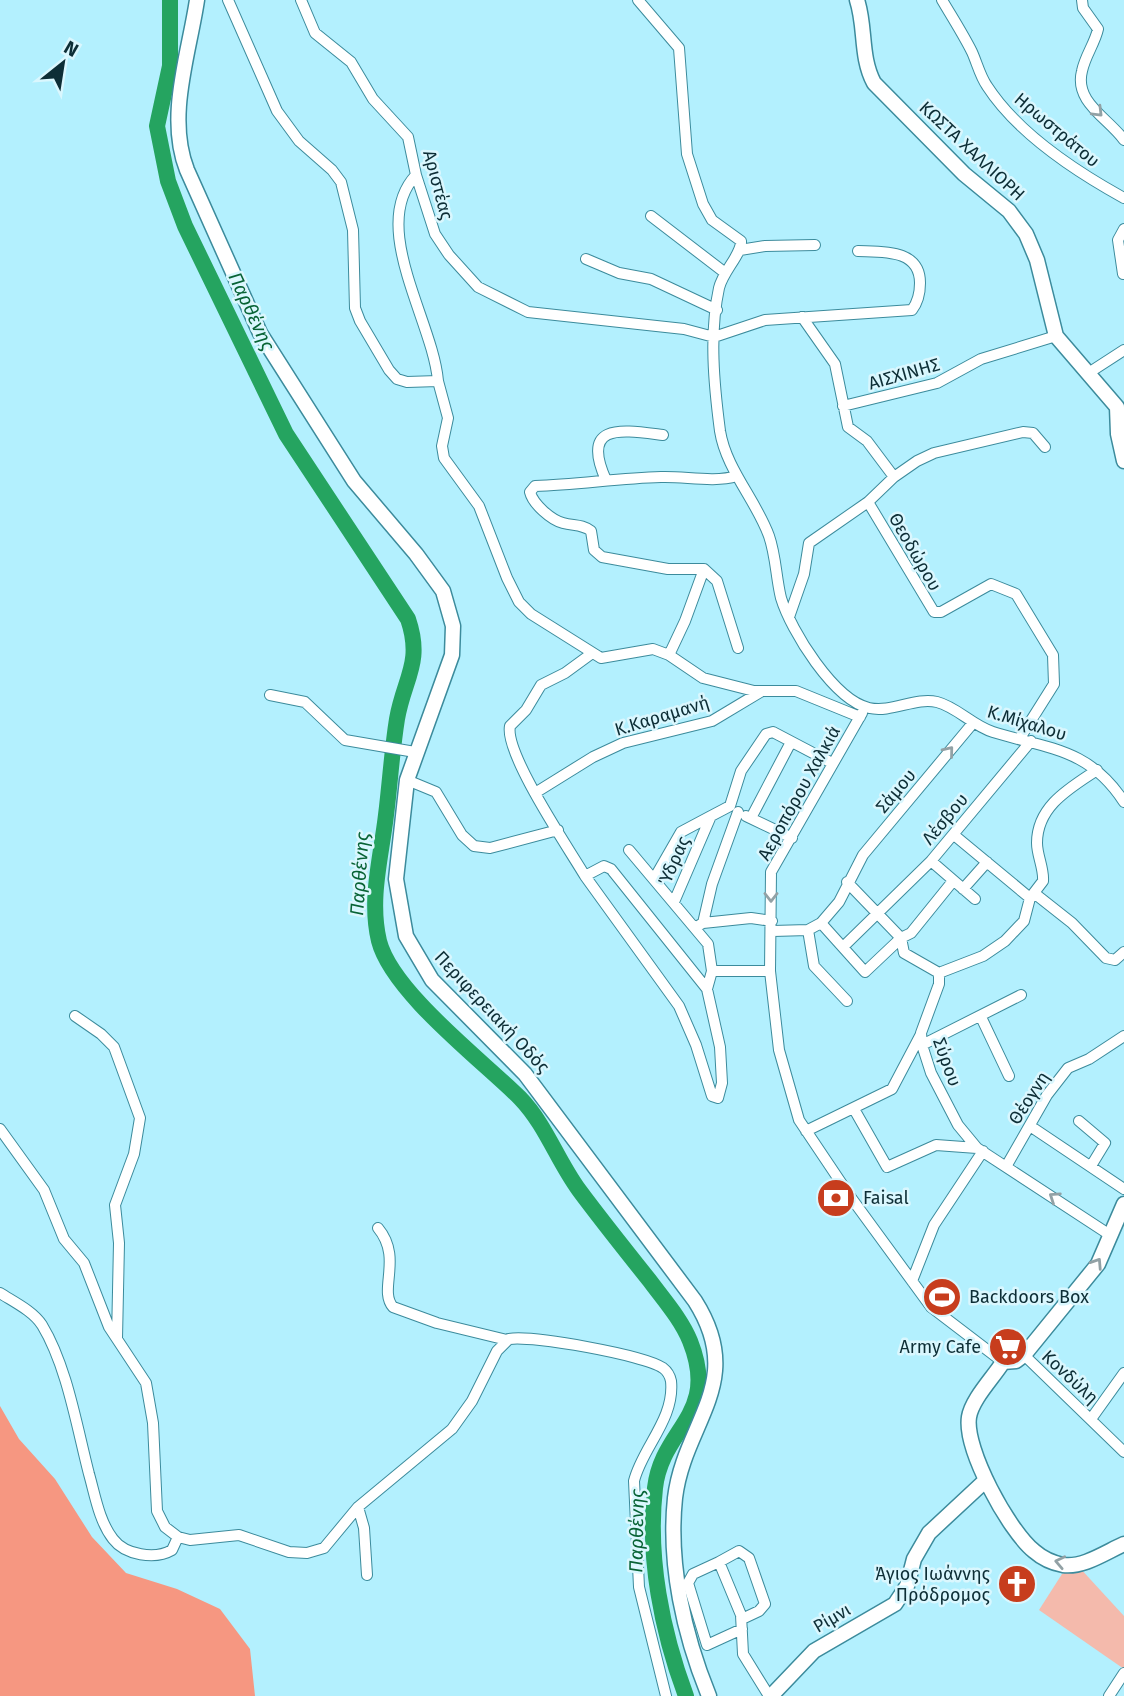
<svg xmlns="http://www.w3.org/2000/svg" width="1124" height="1696" font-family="'Fira Sans',sans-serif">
<rect width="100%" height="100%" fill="#b3f0fe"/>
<path fill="#f4baac" d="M 1079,1567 L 1124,1616 L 1124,1669 L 1039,1610 L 1062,1574 Z"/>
<path fill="#f69781" d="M 0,1406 L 19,1439 L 55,1479 L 92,1537 L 126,1573 L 177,1589 L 220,1609 L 250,1649 L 255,1696 L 0,1696 Z"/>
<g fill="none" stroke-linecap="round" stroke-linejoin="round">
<path stroke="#25a460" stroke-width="16" d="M 170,0 L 170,66 L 157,126 L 168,181 L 185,226 L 286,434 L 408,619 C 423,663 404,678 397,719 C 392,750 390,783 386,815 C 381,858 369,899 379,941 C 392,992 483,1061 520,1098 C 546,1125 557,1160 579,1190 C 602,1221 626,1251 650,1281 C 664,1300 681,1319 690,1341 C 720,1416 662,1427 655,1488 C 647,1557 662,1632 686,1696"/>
<defs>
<path id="street" d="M 228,0 L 277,111 L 299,141 L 332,170 L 341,182 L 353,230 L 355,308 L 360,321 L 389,370 L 397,379 L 407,382 L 438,381 L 448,418 L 442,446 L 444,458 L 479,506 L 507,578 L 519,602 L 531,614 L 601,658 L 653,649 L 669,655 L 703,678 L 754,691 L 796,691 L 860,717
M 301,0 L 315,33 L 351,62 L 373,99 L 408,137 L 416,175 L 435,234 L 449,255 L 478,287 L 528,312 L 684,329 L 714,337
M 638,0 L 679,48 L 687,154 L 703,204 L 712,220 L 741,241 C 742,254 723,271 719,288 C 709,334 714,385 720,431 C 726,469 756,500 769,536 C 776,556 776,578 781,598 C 791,631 834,700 869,708 C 892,713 915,697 937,702 C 957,707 973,726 993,732 C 1048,749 1089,748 1124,802
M 942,0 C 952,17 963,34 972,52 C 977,63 980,76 987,86 C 1018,134 1075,171 1124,198
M 1082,0 L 1083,8 L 1098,29 C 1095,43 1085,56 1082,71 C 1074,102 1108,118 1124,140
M 416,175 C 368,226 433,321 438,381
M 651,216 L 724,272
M 740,250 L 765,246 L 815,245
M 586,259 L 619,273 L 651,279 L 717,310
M 1123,274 L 1118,240 L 1124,229
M 802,317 L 835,364 L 848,427 L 867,441 L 894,477
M 714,337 L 765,320 L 912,310 C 918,302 920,292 920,283 C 920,249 883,252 858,251
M 1087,374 L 1124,350
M 843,406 L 937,383 L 981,359 L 1056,336
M 606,480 C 580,422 622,430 663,435
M 868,502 L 934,612 L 941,612 L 991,584 L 1016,594 L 1053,655 L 1054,684 L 1020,738
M 704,569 L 668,569 L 602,557 L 594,550 L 591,531 C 582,524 574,526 563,523 C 551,520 533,504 530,492 L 535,486 C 577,485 618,478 661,477 C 685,476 713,483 737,476
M 789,617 L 804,574 L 809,543 L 868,502 L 894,477 L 917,461 L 934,453 L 1023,432 L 1033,433 L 1045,447
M 669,655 L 685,621 L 704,569 L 717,581 L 738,648
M 270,695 L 305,702 L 345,740 L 415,752
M 862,713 L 771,872 L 770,971 L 779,1050 L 799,1120 L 852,1199 L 931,1307 L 1003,1362
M 1097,770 C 1070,788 1037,806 1037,843 C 1037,856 1044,868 1043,881 L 1030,898 L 1024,921 L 1005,941 L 983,956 L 939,973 L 939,984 L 921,1033 L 922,1045 L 931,1073 L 958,1125 L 977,1148 L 1110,1235
M 407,780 L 436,792 L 462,835 L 474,846 L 490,848 L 558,830
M 535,793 L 593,757 L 623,743 L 712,721 L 762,691
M 746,816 L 792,838
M 751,818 L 791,742
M 954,835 L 1030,898
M 629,850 L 708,944 L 712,971 L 707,989
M 931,861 L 975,899
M 585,876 L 679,1006 L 696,1045 L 712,1096 L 718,1098 L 722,1083 L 720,1047 L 707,989 L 611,869 L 604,866 L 585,876 C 569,849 504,753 510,726 L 526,710 L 541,685 L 565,673 L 591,654
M 654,879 L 681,832 L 711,816
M 847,882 L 901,938
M 963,889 L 987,862
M 1034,893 L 1072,923 L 1106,958 L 1115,960 L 1124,952
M 674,902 L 711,816 L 730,806 L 741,771 L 766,734 L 773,732 L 832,763
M 703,923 L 751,918 L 772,921
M 821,923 L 865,972 L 901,938 L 911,933 L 953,881
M 696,927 L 703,923 L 712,884 L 738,812
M 808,930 L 814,966 L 847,1001
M 773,931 L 808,930 L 821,923 L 839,902 L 863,855 L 973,723
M 901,938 L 904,953 L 939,973
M 843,947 L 931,861 L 1031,741
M 712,971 L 770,971
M 75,1016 L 101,1034 L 114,1047 L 140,1118 L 134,1154 L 115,1205 L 119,1243 L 117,1339
M 981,1017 L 1009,1076
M 922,1045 L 1021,995
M 854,1109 L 887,1167 L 936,1145 L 977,1148
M 1079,1121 L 1105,1143 L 1091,1166
M 1030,1126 L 1124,1189
M 0,1129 L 44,1190 L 64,1239 L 84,1263 L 109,1327 L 146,1383 L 153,1423 L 157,1511 L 165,1527 L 178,1537 L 190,1540 L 239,1535 L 289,1552 L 307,1553 L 324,1548 L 358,1507 L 452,1429 L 472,1401 L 497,1351 L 509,1339 C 532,1335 644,1355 663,1368 C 667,1371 670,1376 671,1381 C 675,1419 642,1448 634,1481 L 639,1587 L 666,1696
M 806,1131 L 892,1089 L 921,1034
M 1007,1165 L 1047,1095 L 1068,1068 L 1089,1059 L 1124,1036
M 378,1228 C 403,1258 378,1290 393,1307 L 437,1323 L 507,1340
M 912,1281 L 934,1225 L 983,1151
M 0,1293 C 14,1302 33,1311 42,1325 C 67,1366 77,1428 89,1474 C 95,1495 99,1521 113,1539 C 125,1555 155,1560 172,1550 L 178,1537
M 1024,1355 L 1124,1452
M 1091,1419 L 1124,1373
M 358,1507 L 364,1528 L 367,1575
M 719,1562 L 693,1574 L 688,1583 L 707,1645 L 742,1629
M 742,1619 L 759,1611 L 765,1604 L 749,1558 L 739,1551 L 719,1562 L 741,1615 L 743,1654 L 769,1696
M 1109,1696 L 1124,1673"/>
<path id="secondary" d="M 197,0 C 189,54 166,117 187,170 L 260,333 L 354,481 L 416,554 L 443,591 L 453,626 L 452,655 L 407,780 L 396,879 L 406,936 L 432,980 L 525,1074 L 695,1301 C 747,1383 684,1422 675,1498 C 668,1564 684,1635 709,1696
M 857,0 C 866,27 860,57 874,83 L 964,174 L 1009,211 L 1026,234 L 1037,260 L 1056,336 L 1117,407 L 1118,434 L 1124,461
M 1124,1204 L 1098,1264 L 1024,1355 L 1016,1361 L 1003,1362 C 993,1378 972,1399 969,1417 C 964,1449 1009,1531 1034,1551 C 1042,1558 1053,1563 1063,1565 C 1083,1568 1106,1552 1124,1544
M 771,1696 L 814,1651 L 895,1604 L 907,1586 L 914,1559 L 929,1533 L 986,1480"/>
</defs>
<use href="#street" stroke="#3c8b9c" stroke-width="12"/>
<use href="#secondary" stroke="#3c8b9c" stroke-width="17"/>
<use href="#street" stroke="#fff" stroke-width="10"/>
<use href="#secondary" stroke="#fff" stroke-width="14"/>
</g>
<defs><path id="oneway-chevron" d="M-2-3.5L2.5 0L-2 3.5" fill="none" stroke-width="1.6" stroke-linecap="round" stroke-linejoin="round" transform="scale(1.75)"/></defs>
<g stroke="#92a1a5">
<use href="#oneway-chevron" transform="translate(1098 112) rotate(45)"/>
<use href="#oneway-chevron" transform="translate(949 751) rotate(-51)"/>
<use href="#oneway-chevron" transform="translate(771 897) rotate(90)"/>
<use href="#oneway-chevron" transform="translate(1054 1197) rotate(-146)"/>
<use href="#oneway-chevron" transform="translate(1097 1263) rotate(-57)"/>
<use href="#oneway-chevron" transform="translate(1060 1562) rotate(-168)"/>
</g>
<defs>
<symbol id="bank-disc" viewBox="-11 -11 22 22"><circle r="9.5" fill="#c73d1d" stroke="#daf7fe"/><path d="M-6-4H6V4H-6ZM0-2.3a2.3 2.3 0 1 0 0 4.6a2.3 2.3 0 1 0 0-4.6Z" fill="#fff"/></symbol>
<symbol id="stadium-disc" viewBox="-11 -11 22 22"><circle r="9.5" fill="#c73d1d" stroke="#daf7fe"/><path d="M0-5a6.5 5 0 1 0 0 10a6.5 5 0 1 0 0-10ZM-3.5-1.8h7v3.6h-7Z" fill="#fff"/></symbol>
<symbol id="supermarket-disc" viewBox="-11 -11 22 22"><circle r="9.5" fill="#c73d1d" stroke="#daf7fe"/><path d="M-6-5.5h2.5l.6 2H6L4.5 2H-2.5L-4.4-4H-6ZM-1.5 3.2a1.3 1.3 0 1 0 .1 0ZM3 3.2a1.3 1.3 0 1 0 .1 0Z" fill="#fff"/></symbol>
<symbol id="church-disc" viewBox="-11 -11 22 22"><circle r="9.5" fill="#c73d1d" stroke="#daf7fe"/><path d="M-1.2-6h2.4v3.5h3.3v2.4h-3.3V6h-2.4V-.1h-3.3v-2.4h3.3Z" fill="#fff"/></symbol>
</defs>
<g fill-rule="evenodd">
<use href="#bank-disc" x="814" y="1176" width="44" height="44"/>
<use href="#stadium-disc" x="920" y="1275" width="44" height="44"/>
<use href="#supermarket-disc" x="986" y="1325" width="44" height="44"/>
<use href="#church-disc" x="995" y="1562" width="44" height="44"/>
</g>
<g text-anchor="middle" stroke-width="5" stroke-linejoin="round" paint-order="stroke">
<g font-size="18" fill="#0d2e36" stroke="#daf7fe">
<text transform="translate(1057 130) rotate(40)" y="6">Ηρωστράτου</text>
<text transform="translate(972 151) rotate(43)" y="6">ΚΩΣΤΑ ΧΑΛΛΙΟΡΗ</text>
<text transform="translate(438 185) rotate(75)" y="6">Αριστέας</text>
<text transform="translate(904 374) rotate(-16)" y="6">ΑΙΣΧΙΝΗΣ</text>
<text transform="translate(915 552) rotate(60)" y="6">Θεοδώρου</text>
<text transform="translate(662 716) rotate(-17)" y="6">Κ.Καραμανή</text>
<text transform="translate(1027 723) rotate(17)" y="6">Κ.Μίχαλου</text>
<text transform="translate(896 791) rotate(-50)" y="6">Σάμου</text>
<text transform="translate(799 793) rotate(-61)" y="6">Αεροπόρου Χαλκιά</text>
<text transform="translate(945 819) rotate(-50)" y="6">Λέσβου</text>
<text transform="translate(674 861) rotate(-66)" y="6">Ύδρας</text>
<text transform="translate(492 1012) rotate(47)" y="6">Περιφερειακή Οδός</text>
<text transform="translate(947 1062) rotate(70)" y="6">Σύρου</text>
<text transform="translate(1029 1098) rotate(-57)" y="6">Θέογνη</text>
<text transform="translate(1070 1377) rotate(43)" y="6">Κονδύλη</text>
<text transform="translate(832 1618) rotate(-30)" y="6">Ρίμνι</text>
</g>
<g font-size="18" fill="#0d2e36" stroke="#daf7fe" text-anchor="start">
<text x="863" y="1204">Faisal</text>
<text x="969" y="1303">Backdoors Box</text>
<text x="981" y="1353" text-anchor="end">Army Cafe</text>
<text x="990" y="1580" text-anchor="end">Άγιος Ιωάννης<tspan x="990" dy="21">Πρόδρομος</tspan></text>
</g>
<g font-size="19" font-style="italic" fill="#086335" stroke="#daf7fe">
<text transform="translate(252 311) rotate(65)" y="7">Παρθένης</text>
<text transform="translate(359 874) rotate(-86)" y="7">Παρθένης</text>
<text transform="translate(636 1531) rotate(-89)" y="7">Παρθένης</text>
</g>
</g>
<g transform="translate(63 63) rotate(30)" stroke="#daf7fe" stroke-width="5" paint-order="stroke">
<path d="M0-5L12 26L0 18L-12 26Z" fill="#0d2e36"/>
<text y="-10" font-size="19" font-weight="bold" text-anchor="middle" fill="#0d2e36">N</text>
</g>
</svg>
